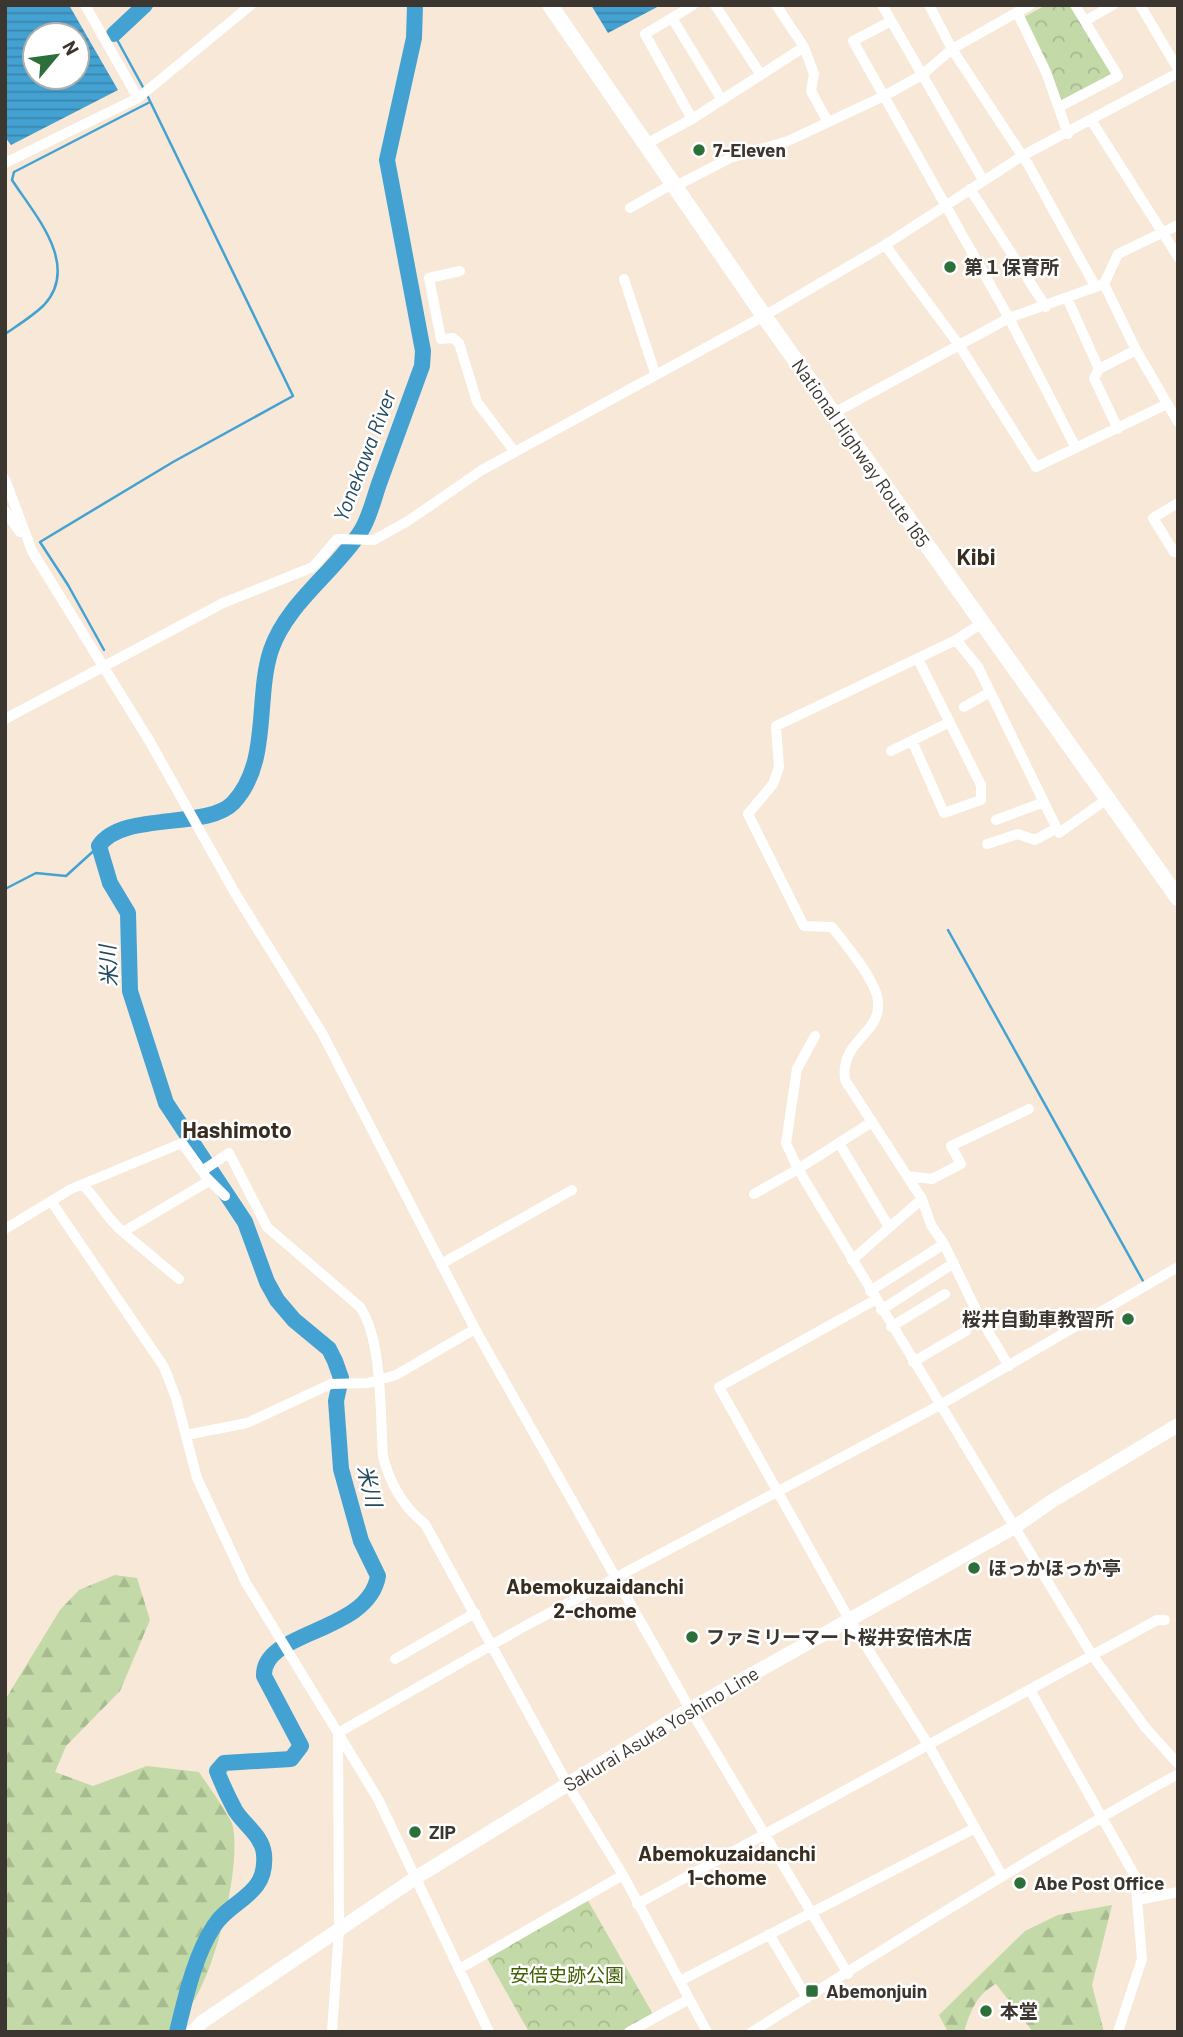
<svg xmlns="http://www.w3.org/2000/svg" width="1183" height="2037" font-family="Barlow,'Noto Sans JP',sans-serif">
<defs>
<pattern id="forest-firs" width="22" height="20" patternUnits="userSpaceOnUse" patternTransform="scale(1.75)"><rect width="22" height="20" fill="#c3d9a7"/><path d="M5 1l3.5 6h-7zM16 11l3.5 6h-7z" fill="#a8bb90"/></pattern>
<pattern id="park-crowns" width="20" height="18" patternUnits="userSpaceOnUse" patternTransform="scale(1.75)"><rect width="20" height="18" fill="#c3d9a7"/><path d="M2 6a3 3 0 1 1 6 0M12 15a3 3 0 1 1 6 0" fill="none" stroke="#a8bb90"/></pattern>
<pattern id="water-rules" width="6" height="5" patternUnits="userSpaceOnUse" patternTransform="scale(1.75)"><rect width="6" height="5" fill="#44a2d3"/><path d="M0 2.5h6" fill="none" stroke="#3a85ac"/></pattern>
</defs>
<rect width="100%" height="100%" fill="#f7e8d7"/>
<path fill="url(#forest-firs)" d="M 115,1575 L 137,1578 L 150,1620 L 120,1691 L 66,1746 L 55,1772 L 93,1786 L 147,1766 L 199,1772 C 206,1783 232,1818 233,1827 C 241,1869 215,1974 189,2008 C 182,2016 174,2024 167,2032 L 5,2032 L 5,1700 L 60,1610 L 79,1590 Z
M 1112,1905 L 1092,1985 L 1104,2032 L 1033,2032 L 996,1984 C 976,1995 971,2010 964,2032 L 948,2032 L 939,2015 L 1025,1931 L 1058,1915 Z"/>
<path fill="url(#park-crowns)" d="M 1046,5 L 1071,5 L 1113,75 L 1062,102 L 1024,17 Z
M 587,1899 L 654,2016 L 624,2032 L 529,2032 L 486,1956 Z"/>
<path fill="url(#water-rules)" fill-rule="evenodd" d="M 5,5 L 69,5 L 118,90 L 11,145 L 5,137 ZM 35,35 L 77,35 L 77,77 L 35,77 Z
M 591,5 L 661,5 L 608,33 Z"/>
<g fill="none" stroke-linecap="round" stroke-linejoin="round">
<path stroke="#44a2d3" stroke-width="2.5" d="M 114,34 L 144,89
M 5,334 C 18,325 33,316 44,305 C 81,265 34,214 12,180 L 14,172 L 150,102
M 104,650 L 68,585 L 40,542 L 173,462 L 293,396 L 147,95
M 5,889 L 36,873 L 66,876 L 99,846
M 948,930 L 1143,1281"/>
<path stroke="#44a2d3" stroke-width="16" d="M 114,34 L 145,5
M 177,2032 C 186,1996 194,1957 214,1926 C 231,1899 268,1896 264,1854 C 262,1835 244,1825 235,1810 C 228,1797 222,1784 217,1771 L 224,1763 L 291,1759 L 301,1746 L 264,1676 C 262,1630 368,1634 378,1576 L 361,1541 L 341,1469 L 336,1401 L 341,1378 L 335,1361 L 329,1349 L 294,1320 L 277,1300 L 267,1282 L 245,1222 L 166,1103 L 130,991 L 128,913 L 110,883 L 99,846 C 122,811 207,830 233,803 C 271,763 255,698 271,650 C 287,603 335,572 361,531 C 370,517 374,497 380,481 C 394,443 408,404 422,366 L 423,351 L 387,160 L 414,38 L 415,5"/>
<path stroke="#fff" stroke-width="10" d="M 85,5 L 138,98
M 715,5 L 761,75
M 776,5 L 804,47 L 814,74 L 811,91 L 828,122
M 882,5 L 983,180
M 929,5 L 952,49 L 1029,166 L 1095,286
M 1140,5 L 1178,69
M 1017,12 L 1046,72 L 1068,134
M 672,18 L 693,5
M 891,21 L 853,41 L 884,96 L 922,75 L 952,49 L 1030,5
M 1085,21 L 1113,5
M 1059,107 L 1118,76 L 1075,5
M 692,119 L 645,34 L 672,18 L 722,100
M 1091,120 L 1178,257
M 646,144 L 692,119 L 804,47
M 5,163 L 138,98 L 251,5
M 676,186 L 730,158 L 788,141 L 884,96 L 1009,318 L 1076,448
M 970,189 L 1046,307
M 630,208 L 674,183
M 885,245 L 959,345 L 1036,467 L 1167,404
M 460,271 L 429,278 L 441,339 L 453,338 L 459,343 L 477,402 L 514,451
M 624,279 L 655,373
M 1104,284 L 1136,350 L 1178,422
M 1104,284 L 1118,254 L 1178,225
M 1067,298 L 1099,369 L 1136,350
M 1099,369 L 1094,378 L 1118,429
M 834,413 L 1009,318 L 1104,284
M 5,479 L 32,551 L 150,742 L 235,893 L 322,1033 L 475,1329 L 690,1709 L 848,1974
M 1178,503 L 1153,518 L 1174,552 L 1178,553
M 5,511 L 20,532
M 982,623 L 956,640 L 776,726 L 779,767 L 773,784 L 748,814 L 804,926 L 832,927 C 845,944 877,981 878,1002 C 881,1035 840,1039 845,1080 L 922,1199 L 931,1225 L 944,1244 L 980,1318 L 1009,1366
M 956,640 L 978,667 L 1059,833 L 1107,799
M 964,707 L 990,692
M 5,719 L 223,603 L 313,567 L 337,539 L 374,540 L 408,521 L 482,470 L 764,316 L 885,245 L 1022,156 L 1178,73
M 913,743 L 944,813 L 981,800 L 981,785 L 918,659
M 891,751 L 948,723
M 996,820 L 1044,802
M 987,844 L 1018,834 L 1035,840 L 1057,828
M 872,1122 L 798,1169 L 1092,1655 L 1145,1727 L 1178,1764
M 839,1143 L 889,1227
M 205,1176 L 225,1196
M 907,1176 L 932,1179 L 961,1164 L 951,1146 L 1029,1109
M 83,1185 C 98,1200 107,1219 123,1232
M 754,1194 L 798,1169 L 786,1143 L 797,1069 L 815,1036
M 51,1201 L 164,1367 L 176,1398 L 197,1478 L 246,1583 L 338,1733 L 339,1930 L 332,2032
M 5,1229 L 71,1189 L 182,1143 L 202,1171 L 229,1153 L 267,1227 L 360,1307 C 383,1340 380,1417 383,1457 C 390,1483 403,1507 425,1524 L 568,1785 L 623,1875 L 707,2032
M 852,1260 L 922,1199
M 441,1264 L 572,1190
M 179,1279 L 123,1232 L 209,1181
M 870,1291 L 944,1244
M 875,1300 L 719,1387 L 849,1619 L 929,1746 L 1001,1874
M 881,1310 L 954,1263
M 891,1327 L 945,1294
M 913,1362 L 966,1331
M 186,1435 L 247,1423 L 331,1384 L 368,1383 L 396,1375 L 475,1329
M 395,1659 L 475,1613
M 1030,1690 L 1135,1876 L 1142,1959 L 1118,2032
M 1138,1900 L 1178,1892
M 637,1904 L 1157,1620 L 1165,1620
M 769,1934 L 807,1998
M 461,1968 L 623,1875
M 680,1981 L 975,1828
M 489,2032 L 378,1799 L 338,1733 L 525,1626 L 940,1405 L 1178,1267
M 629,2032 L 689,1999
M 752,2032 C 893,1943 1033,1855 1178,1774"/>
<path stroke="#fff" stroke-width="14" d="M 193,2032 L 202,2022 L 417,1877 L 690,1709 L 1013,1528 L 1052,1501 L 1178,1425"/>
<path stroke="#fff" stroke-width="16" d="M 550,5 L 764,316 L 1178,898"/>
</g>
<g fill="#2d6f3a" stroke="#fff" stroke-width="2.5">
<circle cx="699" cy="150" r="7"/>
<circle cx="950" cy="267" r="7"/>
<circle cx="1128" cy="1319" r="7"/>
<circle cx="974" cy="1568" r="7"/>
<circle cx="692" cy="1637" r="7"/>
<circle cx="415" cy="1832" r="7"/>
<circle cx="1020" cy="1883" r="7"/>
<rect x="805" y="1984" width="14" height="14" rx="3.5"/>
<circle cx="986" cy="2011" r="7"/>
</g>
<g text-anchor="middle" stroke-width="5" stroke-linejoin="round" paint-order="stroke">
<g font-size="19" font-weight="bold" fill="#3c3630" stroke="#fff" text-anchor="start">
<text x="713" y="157">7-Eleven</text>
<text x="964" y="274">第１保育所</text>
<text x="1114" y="1326" text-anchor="end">桜井自動車教習所</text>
<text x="988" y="1575">ほっかほっか亭</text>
<text x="706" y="1644">ファミリーマート桜井安倍木店</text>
<text x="429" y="1839">ZIP</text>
<text x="1034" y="1890">Abe Post Office</text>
<text x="826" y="1998">Abemonjuin</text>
<text x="1000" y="2018">本堂</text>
</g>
<g font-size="19" fill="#3c3630" stroke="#fff">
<text transform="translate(861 453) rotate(55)" y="7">National Highway Route 165</text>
<text transform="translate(661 1729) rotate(-31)" y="7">Sakurai Asuka Yoshino Line</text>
</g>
<g font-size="19" fill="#415e00" stroke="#fff">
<text x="567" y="1982">安倍史跡公園</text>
</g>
<g font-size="21" font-style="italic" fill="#234a5f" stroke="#fff">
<text transform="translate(365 456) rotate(-69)" y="7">Yonekawa River</text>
<text transform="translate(109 966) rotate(-93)" y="7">米川</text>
<text transform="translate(369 1486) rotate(76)" y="7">米川</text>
</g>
<g font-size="21" font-weight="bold" fill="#392d20" stroke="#fff">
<text x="595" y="1594">Abemokuzaidanchi<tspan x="595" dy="24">2-chome</tspan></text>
<text x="727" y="1861">Abemokuzaidanchi<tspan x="727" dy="24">1-chome</tspan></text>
</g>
<g font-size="23" font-weight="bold" fill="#392d20" stroke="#fff">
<text x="976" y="565">Kibi</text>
<text x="237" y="1138">Hashimoto</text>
</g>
</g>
<rect width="1183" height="2037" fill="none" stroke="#3c3630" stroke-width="14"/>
<g transform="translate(56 56) rotate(61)"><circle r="33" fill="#ffffff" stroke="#b1afac" stroke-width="2"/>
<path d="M0-5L12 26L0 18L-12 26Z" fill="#2d6f3a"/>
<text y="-10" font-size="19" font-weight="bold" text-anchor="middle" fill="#3c3630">N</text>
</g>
</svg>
